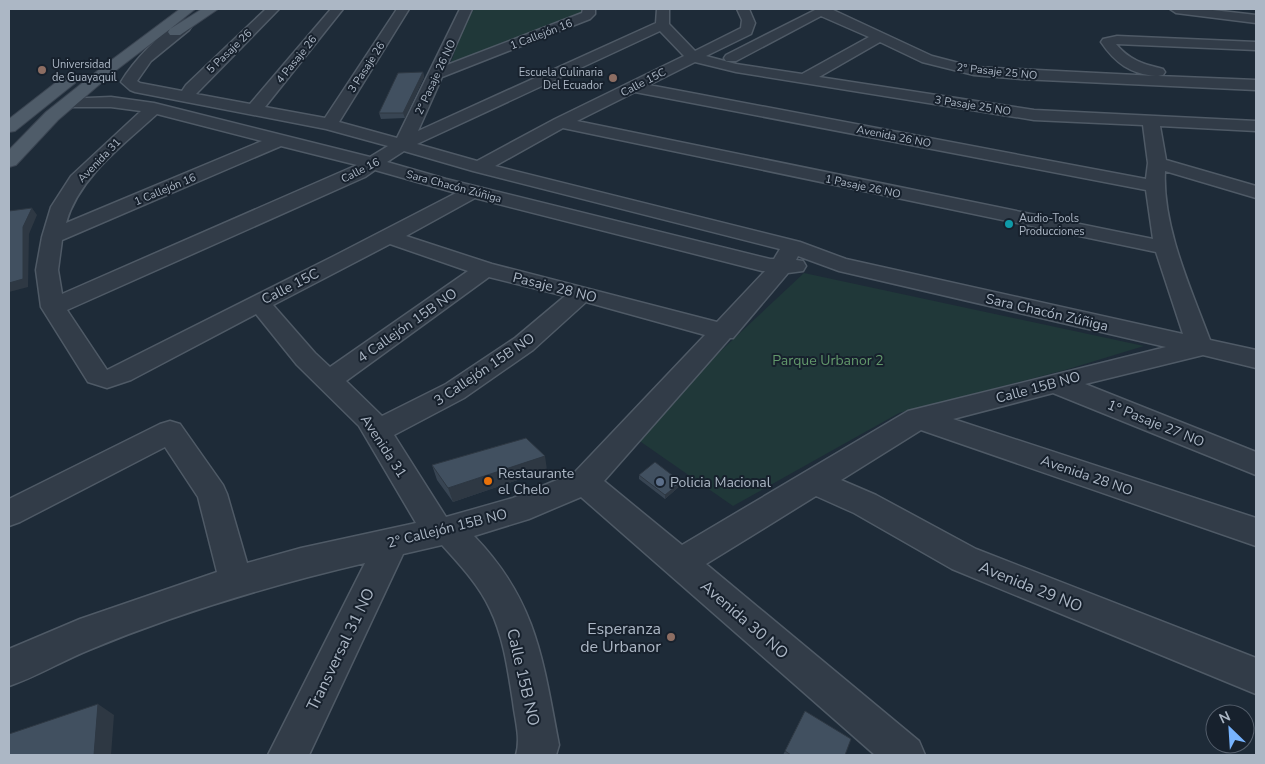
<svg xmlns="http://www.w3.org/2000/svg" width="1265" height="764" font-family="'Nunito Sans',sans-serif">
<rect width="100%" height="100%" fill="#1e2b38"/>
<path fill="#203839" d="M 470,9 L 583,9 L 585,14 L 449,68 Z
M 804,273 L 1144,346 L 1065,370 L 899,413 L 733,506 L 631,435 Z"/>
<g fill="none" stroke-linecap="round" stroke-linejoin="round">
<defs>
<path id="minor" d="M 266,9 L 279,9 L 196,94 L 250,104 L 331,9 L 343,9 L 265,107 L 325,118 L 397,9 L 409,9 L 339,122 L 397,138 L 460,9 L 472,9 L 447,65 L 582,13 L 583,9 L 595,9 L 595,14 L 590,19 L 442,77 L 418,131 L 656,23 L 657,9 L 669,9 L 669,24 L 695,51 L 741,28 L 742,20 L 737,9 L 749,9 L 755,23 L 751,34 L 706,56 L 736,64 L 802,74 L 869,37 L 821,16 L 736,61 L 726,61 L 724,58 L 726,55 L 817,9 L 831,9 L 932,56 L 974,67 L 1156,76 C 1131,74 1115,63 1101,42 L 1103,39 L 1117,36 L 1256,42 L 1256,50 L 1116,44 C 1130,61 1144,64 1163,69 L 1165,72 L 1163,75 L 1158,76 L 1256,80 L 1256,90 L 1021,79 L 974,75 L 922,62 L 880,42 L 819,77 L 1034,110 L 1256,121 L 1256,131 L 1160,126 L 1166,160 L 1256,186 L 1256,198 L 1165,171 C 1162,226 1191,289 1210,340 L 1256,350 L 1256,368 L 1203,355 L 1085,384 L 1256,452 L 1256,475 L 1053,393 L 953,419 L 1256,518 L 1256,546 L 921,430 L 841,480 L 876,495 L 976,549 L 1256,658 L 1256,694 L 952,569 L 854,513 L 816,496 L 706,564 L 919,741 L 925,755 L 875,755 L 581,497 L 529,519 L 474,536 C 537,601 543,661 559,745 L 556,755 L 516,755 C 521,738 515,720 513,702 C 508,671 504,638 490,609 C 479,585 460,565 442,545 L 403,554 L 309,755 L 268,755 L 365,563 C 271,585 178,613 89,650 C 62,661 36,677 9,686 L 9,649 L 80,619 L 217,572 L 198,497 L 165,447 L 20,522 L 9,526 L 9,499 L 160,424 L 170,421 L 180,424 L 223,485 L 227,494 L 247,563 L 301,548 L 416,523 L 359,426 L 297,365 L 256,314 L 131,380 L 107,388 L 88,382 L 41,307 L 36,270 L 42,237 L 51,207 L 71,176 L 141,111 L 111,107 L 70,107 L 64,105 L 62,102 L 64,99 L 111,97 L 154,103 L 370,157 L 388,146 L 326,129 L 135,92 L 130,90 L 121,82 C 132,63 163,28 184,23 L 189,24 L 191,27 L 189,30 L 151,61 L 137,81 L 140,83 L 182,91 L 186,85 ZM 660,31 L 684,56 L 555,119 L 477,161 L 417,144 ZM 695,62 L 736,72 L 1034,120 L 1143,125 L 1148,163 L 1146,179 L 649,85 ZM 635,92 L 1146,190 L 1153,239 L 577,121 ZM 157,114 L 262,141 L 66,223 C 79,177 123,145 157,114 ZM 563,128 L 1156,252 L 1183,334 L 846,259 L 800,242 L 495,166 ZM 281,146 L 357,165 L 62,294 L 58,270 L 62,240 ZM 404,151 L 473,171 L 780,249 L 774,259 L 770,259 L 446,179 L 387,162 ZM 375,170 L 456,193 L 334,256 L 107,370 L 67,310 L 365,177 ZM 475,198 L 762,271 L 765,271 L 717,322 L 492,264 L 406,236 ZM 390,244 L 468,271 L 330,367 L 315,353 L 273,305 ZM 798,256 L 839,271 L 1166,347 L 908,411 L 682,545 L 604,481 L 730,338 L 733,338 L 788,273 L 803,271 L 806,266 L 803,261 L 796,260 ZM 489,277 L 565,296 L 515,338 L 446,384 L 382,416 L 346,381 ZM 586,302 L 705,335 L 574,473 L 513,498 L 446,517 L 394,435 L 464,398 L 533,350 Z
M 1170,9 L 1204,9 L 1256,15 L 1256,23 L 1176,13 Z"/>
<path id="major" d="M 180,9 L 195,9 L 170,29 L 202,9 L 218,9 L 180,35 L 170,35 L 168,32 L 170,29 L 115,71 L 58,120 L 16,165 L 9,167 L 9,150 L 46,112 L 105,65 Z
M 69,75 L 75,77 L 77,80 L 75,83 L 15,131 L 9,132 L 9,119 L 63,77 Z"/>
</defs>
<use href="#minor" stroke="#4f5a66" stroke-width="3"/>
<use href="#major" stroke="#3b4552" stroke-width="2"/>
<use href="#minor" fill="#323c48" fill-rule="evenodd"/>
<use href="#major" fill="#4f5c69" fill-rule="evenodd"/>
</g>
<path fill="#384553" d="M 423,72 L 424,77 L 405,118 L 381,119 L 379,113 Z
M 432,465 L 547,470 L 453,502 L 437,480 Z
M 639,475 L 681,485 L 665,499 L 639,479 Z
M 805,711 L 845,755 L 783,755 Z"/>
<path fill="#2e3843" d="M 423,72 L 424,77 L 405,118 L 403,113 Z
M 32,208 L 37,215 L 29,234 L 28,287 L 9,292 L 9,283 L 23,227 Z
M 545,456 L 547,470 L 453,502 L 448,488 Z
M 681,482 L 681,485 L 665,499 L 665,495 Z
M 98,704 L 114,715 L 111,755 L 94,755 Z"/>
<path fill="#415060" stroke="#2e3843" d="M 423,72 L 403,113 L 379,113 L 398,73 Z
M 32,208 L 23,227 L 23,279 L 9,283 L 9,211 Z
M 526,438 L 545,456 L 448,488 L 432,465 Z
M 655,462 L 681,482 L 665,495 L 639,475 Z
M 98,704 L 94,755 L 9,755 L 9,734 Z
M 805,711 L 851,739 L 845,755 L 791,755 L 785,751 Z"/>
<g fill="#8d6e63" stroke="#17212d" stroke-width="2">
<circle cx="42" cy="70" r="5"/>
<circle cx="613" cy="78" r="5"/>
<circle cx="671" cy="637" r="5"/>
</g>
<circle fill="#0f9aa8" stroke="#17212d" stroke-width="2" cx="1009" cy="224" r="5"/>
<circle fill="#e8710a" stroke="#17212d" stroke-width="2" cx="488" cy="481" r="5"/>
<circle fill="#5c6f8a" stroke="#17212d" stroke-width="2" cx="660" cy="482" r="5"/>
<g text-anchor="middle" stroke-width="4" stroke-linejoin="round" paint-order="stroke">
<g font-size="11" fill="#acb7c5" stroke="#17212d">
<text transform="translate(541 34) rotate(-21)" y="4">1 Callejón 16</text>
<text transform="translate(229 51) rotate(-44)" y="4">5 Pasaje 26</text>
<text transform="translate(296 59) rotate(-51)" y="4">4 Pasaje 26</text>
<text transform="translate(366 67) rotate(-57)" y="4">3 Pasaje 26</text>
<text transform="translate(997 71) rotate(6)" y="4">2° Pasaje 25 NO</text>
<text transform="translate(435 77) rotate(-65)" y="4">2° Pasaje 26 NO</text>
<text transform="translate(643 82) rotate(-27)" y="4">Calle 15C</text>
<text transform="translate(973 105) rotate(9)" y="4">3 Pasaje 25 NO</text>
<text transform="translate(894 136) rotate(11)" y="4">Avenida 26 NO</text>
<text transform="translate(99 160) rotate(-46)" y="4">Avenida 31</text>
<text transform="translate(360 170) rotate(-27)" y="4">Calle 16</text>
<text transform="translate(454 186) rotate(15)" y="4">Sara Chacón Zúñiga</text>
<text transform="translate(863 186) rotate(12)" y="4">1 Pasaje 26 NO</text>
<text transform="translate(165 189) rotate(-23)" y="4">1 Callejón 16</text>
</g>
<g font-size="11" fill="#acb7c5" stroke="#17212d" text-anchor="start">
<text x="52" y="68">Universidad<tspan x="52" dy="13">de Guayaquil</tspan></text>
<text x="603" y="76" text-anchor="end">Escuela Culinaria<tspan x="603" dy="13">Del Ecuador</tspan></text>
<text x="1019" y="222">Audio-Tools<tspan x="1019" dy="13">Producciones</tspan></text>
</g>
<g font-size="14" fill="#acb7c5" stroke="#17212d">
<text transform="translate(290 286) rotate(-27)" y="5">Calle 15C</text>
<text transform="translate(555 287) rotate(14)" y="5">Pasaje 28 NO</text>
<text transform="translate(1047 312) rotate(13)" y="5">Sara Chacón Zúñiga</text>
<text transform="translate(407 325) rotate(-35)" y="5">4 Callejón 15B NO</text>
<text transform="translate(484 369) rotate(-34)" y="5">3 Callejón 15B NO</text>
<text transform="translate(1038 387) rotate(-15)" y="5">Calle 15B NO</text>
<text transform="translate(1156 423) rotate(22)" y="5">1° Pasaje 27 NO</text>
<text transform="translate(384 446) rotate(57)" y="5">Avenida 31</text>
<text transform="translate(1087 475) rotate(19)" y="5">Avenida 28 NO</text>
<text transform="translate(447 528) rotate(-14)" y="5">2° Callejón 15B NO</text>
</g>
<g font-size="14" fill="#62976b" stroke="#17212d">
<text x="828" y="365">Parque Urbanor 2</text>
</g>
<g font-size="14" fill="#acb7c5" stroke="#17212d" text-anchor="start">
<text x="498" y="478">Restaurante<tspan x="498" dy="16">el Chelo</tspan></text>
<text x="670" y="487">Policia Macional</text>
</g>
<g font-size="16" fill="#acb7c5" stroke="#17212d">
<text transform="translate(1031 586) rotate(22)" y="6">Avenida 29 NO</text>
<text transform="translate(745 619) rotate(41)" y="6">Avenida 30 NO</text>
<text transform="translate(340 649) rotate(-64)" y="6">Transversal 31 NO</text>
<text transform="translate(524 677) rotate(77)" y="6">Calle 15B NO</text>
</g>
<g font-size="16" fill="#acb7c5" stroke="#17212d" text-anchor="end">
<text x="661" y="634">Esperanza<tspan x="661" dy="18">de Urbanor</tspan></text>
</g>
</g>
<rect width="1265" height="764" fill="none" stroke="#acb7c5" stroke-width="20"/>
<g transform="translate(1230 729) rotate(335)"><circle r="24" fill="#17212d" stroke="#535d6a"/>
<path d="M0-4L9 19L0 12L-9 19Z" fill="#77b4ff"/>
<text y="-8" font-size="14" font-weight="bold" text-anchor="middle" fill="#acb7c5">N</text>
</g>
</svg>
